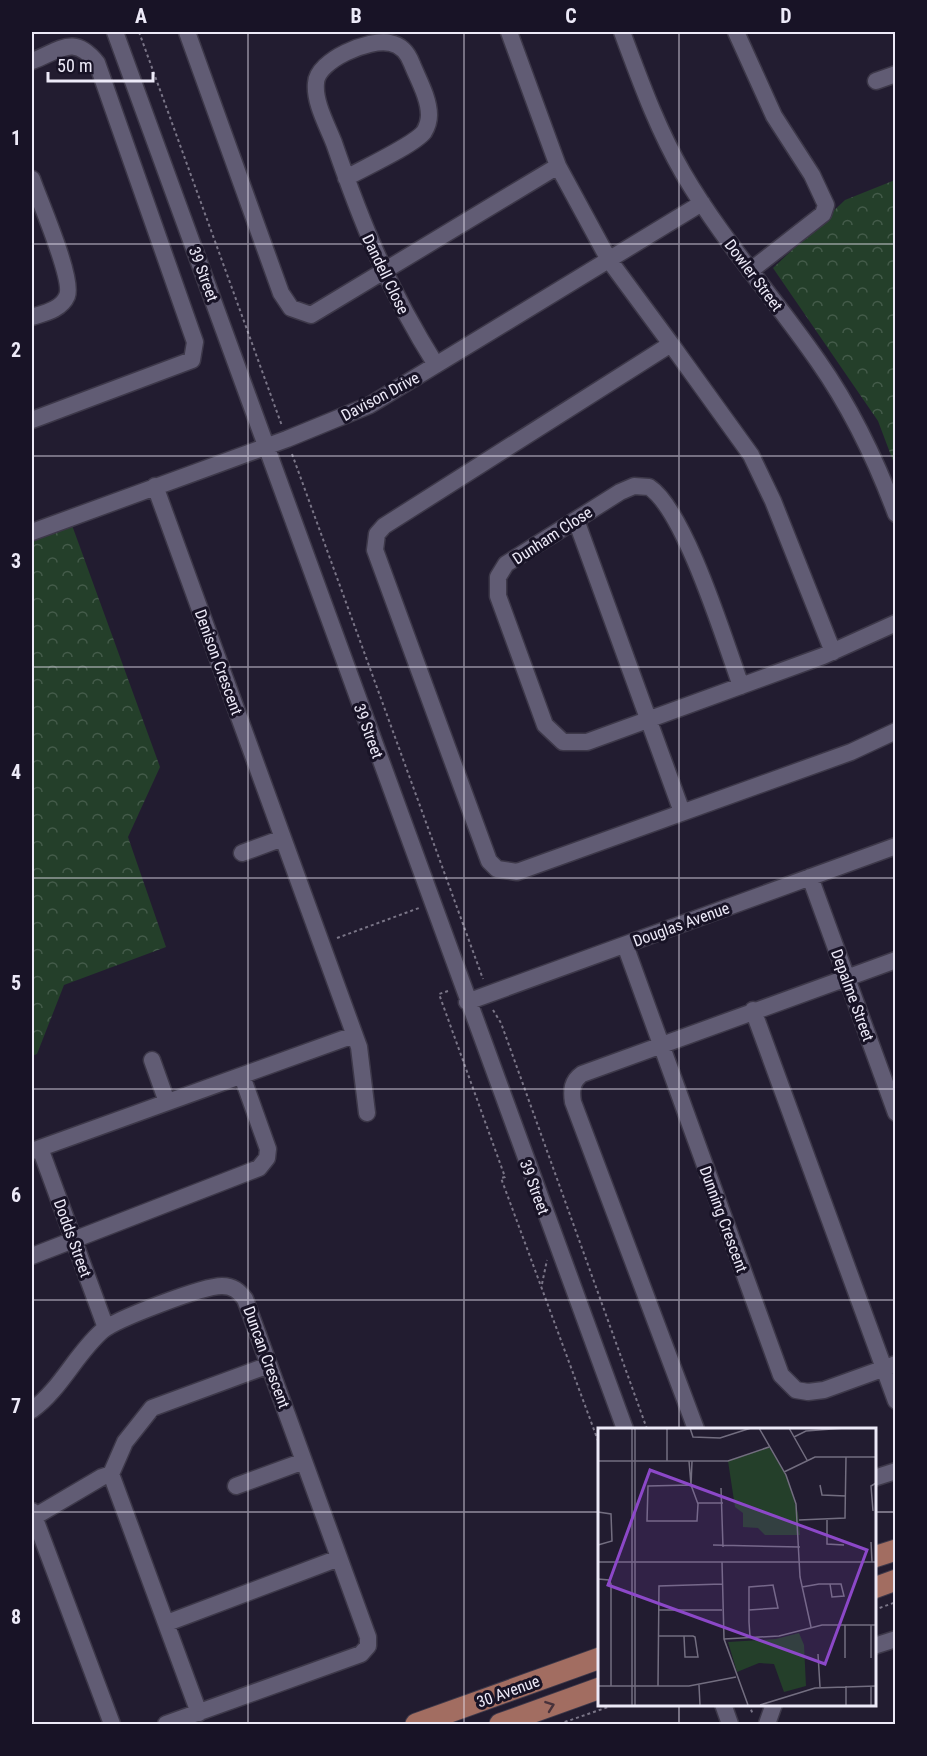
<svg xmlns="http://www.w3.org/2000/svg" width="927" height="1756" font-family="'Roboto Condensed',sans-serif">
<defs>
<pattern id="park-crowns" width="20" height="18" patternUnits="userSpaceOnUse" patternTransform="scale(1.5)"><rect width="20" height="18" fill="#243f2a"/><path d="M2 6a3 3 0 1 1 6 0M12 15a3 3 0 1 1 6 0" fill="none" stroke="#445b4a"/></pattern>
</defs>
<rect width="100%" height="100%" fill="#221c30"/>
<path fill="url(#park-crowns)" d="M 895,180 L 895,466 L 878,421 L 773,268 L 845,200 Z
M 69,517 L 160,767 L 128,837 L 166,947 L 64,985 L 37,1054 L 32,1056 L 32,532 Z"/>
<g fill="none" stroke-linecap="round" stroke-linejoin="round">
<defs>
<path id="minor" d="M 115,32 L 625,1429
M 187,32 L 281,293 L 291,308 L 311,315 L 558,166 L 509,32
M 622,32 C 640,80 657,128 683,173 C 722,240 774,297 818,361 C 851,408 876,460 896,514
M 736,32 L 774,116 L 812,175 L 826,205 L 823,214 L 750,271
M 32,61 C 61,50 74,34 97,63 L 195,342 L 192,360 L 32,420
M 876,81 L 896,74
M 558,166 L 609,260 L 671,344 L 384,526 L 377,534 L 375,550 L 489,861 L 497,869 L 517,872 L 851,752 L 896,731
M 346,178 C 362,169 414,145 424,132 C 427,127 429,121 429,115 C 429,98 418,79 412,64 C 408,53 401,45 390,43 C 370,38 317,60 316,83 C 314,102 327,125 334,143 C 363,227 389,290 436,365
M 32,179 C 39,200 74,279 67,296 C 61,310 44,313 32,317
M 671,344 L 751,455 L 773,501 L 833,652
M 155,486 L 359,1047 L 367,1113
M 576,520 L 682,812
M 32,532 L 287,439 L 370,405 L 702,203
M 741,686 C 725,642 685,510 649,487 L 634,486 L 620,492 L 506,564 L 498,577 L 498,596 L 545,725 L 563,742 L 587,742 L 823,656 L 896,623
M 242,853 L 283,838
M 810,877 L 896,1113
M 625,945 L 781,1375 L 796,1390 L 808,1392 L 824,1390 L 896,1364
M 467,1002 L 896,846
M 753,1010 L 896,1401
M 152,1060 L 167,1102
M 40,1148 L 106,1328
M 32,1151 L 354,1035
M 32,1256 L 259,1168 L 267,1158 L 268,1149 L 242,1076
M 32,1410 C 61,1389 75,1355 102,1331 C 116,1319 203,1286 222,1286 C 233,1286 239,1291 245,1299 L 368,1637 L 368,1646 L 361,1654 L 166,1724
M 696,1429 L 573,1102 C 571,1090 572,1081 582,1074 L 896,960
M 874,1478 L 896,1471
M 236,1486 L 304,1461
M 32,1511 L 112,1724
M 34,1517 L 102,1477 L 111,1474
M 167,1623 L 339,1558
M 874,1646 L 896,1639
M 723,1704 L 730,1724
M 199,1713 L 111,1474 L 125,1442 L 152,1408 L 269,1365
M 767,1724 L 774,1704"/>
<path id="major" d="M 874,1557 L 896,1550
M 874,1588 L 896,1580
M 416,1724 L 600,1658
M 500,1724 L 600,1688"/>
</defs>
<use href="#minor" stroke="#3d3849" stroke-width="19"/>
<use href="#major" stroke="#3d3849" stroke-width="23"/>
<path stroke="#7a7587" stroke-width="2" stroke-dasharray="3 3" stroke-linecap="butt" d="M 139,32 L 282,426
M 292,454 L 483,979
M 337,938 L 419,908
M 448,991 L 439,994 L 505,1177 L 501,1178 L 600,1446
M 493,1010 L 501,1023 L 647,1429
M 542,1284 L 547,1260
M 874,1610 L 896,1602
M 749,1704 L 753,1715
M 559,1724 L 617,1704"/>
<use href="#minor" stroke="#615c74" stroke-width="16"/>
<use href="#major" stroke="#a26d61" stroke-width="21"/>
</g>
<defs><path id="oneway-chevron" d="M-2-3.5L2.5 0L-2 3.5" fill="none" stroke-width="1.6" stroke-linecap="round" stroke-linejoin="round" transform="scale(1.5)"/></defs>
<use stroke="#48323b" href="#oneway-chevron" transform="translate(550 1706) rotate(-20)"/>
<path fill="none" stroke="#edeaf8" stroke-width="1.5" stroke-opacity="0.55" d="M 248,32 L 248,1724M 464,32 L 464,1724M 679,32 L 679,1429M 32,244 L 896,244M 32,456 L 896,456M 32,667 L 896,667M 32,878 L 896,878M 32,1089 L 896,1089M 32,1300 L 896,1300M 32,1512 L 600,1512M 874,1512 L 896,1512M 679,1704 L 679,1724"/>
<g text-anchor="middle" stroke-width="6" stroke-linejoin="round" paint-order="stroke">
<g font-size="16" fill="#edeaf8" stroke="#181326">
<text transform="translate(204 274) rotate(70)" y="6">39 Street</text>
<text transform="translate(386 274) rotate(64)" y="6">Dandell Close</text>
<text transform="translate(754 275) rotate(53)" y="6">Dowler Street</text>
<text transform="translate(380 396) rotate(-28)" y="6">Davison Drive</text>
<text transform="translate(552 535) rotate(-33)" y="6">Dunham Close</text>
<text transform="translate(219 662) rotate(70)" y="6">Denison Crescent</text>
<text transform="translate(369 731) rotate(70)" y="6">39 Street</text>
<text transform="translate(681 924) rotate(-20)" y="6">Douglas Avenue</text>
<text transform="translate(853 995) rotate(70)" y="6">Depalme Street</text>
<text transform="translate(535 1187) rotate(70)" y="6">39 Street</text>
<text transform="translate(724 1219) rotate(70)" y="6">Dunning Crescent</text>
<text transform="translate(73 1238) rotate(70)" y="6">Dodds Street</text>
<text transform="translate(267 1357) rotate(70)" y="6">Duncan Crescent</text>
<text transform="translate(508 1691) rotate(-20)" y="6">30 Avenue</text>
</g>
</g>
<g transform="translate(598 1428)">
<rect width="278" height="278" fill="#221c30"/>
<path d="M 171,19 L 188,47 L 200,85 L 202,107 L 167,107 L 160,100 L 145,99 L 145,85 L 137,79 L 130,33 ZM 201,205 L 206,217 L 208,258 L 186,264 L 176,236 L 161,235 L 139,244 L 130,214 L 178,211 Z" fill="#243f2a"/>
<path fill="none" stroke="#736e80" stroke-width="1.5" d="M 34,0 L 34,277M 37,0 L 37,277M 92,0 L 95,9 L 122,10 L 153,0M 161,0 L 188,47 L 198,76 L 202,149 L 213,199M 191,0 L 209,32M 196,9 L 208,3 L 247,0M 0,33 L 130,33 L 171,19M 69,33 L 69,0M 91,33 L 93,57M 186,44 L 217,29 L 278,29M 93,57 L 100,76 L 99,93 L 49,93 L 50,58 ZM 93,57 L 94,33M 222,57 L 224,67 L 248,68M 123,60 L 125,119M 100,75 L 125,75M 275,83 L 273,58 L 278,55M 0,84 L 13,86 L 14,113 L 0,117M 201,92 L 247,90 L 248,29M 229,92 L 229,116 L 246,117M 273,114 L 274,134M 115,117 L 202,119M 0,134 L 278,134M 124,134 L 126,211 L 150,277M 0,151 L 11,152 L 13,156 L 13,258M 204,159 L 221,156 L 243,156 L 246,168 L 234,169 L 232,156M 60,182 L 124,182M 151,182 L 180,180 L 175,157 L 151,159 L 151,194 L 152,209M 247,197 L 247,230M 60,208 L 95,208 L 97,209 L 100,229 L 87,229 L 86,208M 126,211 L 181,208 L 224,197 L 278,197M 220,226 L 222,259M 273,230 L 273,197M 101,257 L 102,277M 0,258 L 91,258 L 138,249M 60,258 L 61,158 L 124,156M 273,258 L 273,277M 162,277 L 217,260 L 278,258M 248,277 L 248,258"/>
<path fill="#8c48c8" fill-opacity="0.15" stroke="#8c48c8" stroke-width="3" d="M 52,42 L 269,122 L 227,236 L 10,157 Z"/>
<rect width="278" height="278" fill="none" stroke="#edeaf8" stroke-width="3"/>
</g>
<rect width="927" height="1756" fill="none" stroke="#181326" stroke-width="66"/>
<path d="M48 72v9h105v-9" fill="none" stroke="#edeaf8" stroke-width="3"/>
<text x="57" y="72" font-size="18" fill="#edeaf8" stroke="#181326" stroke-width="4.5" paint-order="stroke">50 m</text>
<rect x="33" y="33" width="861" height="1690" fill="none" stroke="#edeaf8" stroke-width="2"/>
<g font-size="20" text-anchor="middle" font-weight="bold" fill="#edeaf8">
<text x="141" y="23">A</text>
<text x="356" y="23">B</text>
<text x="571" y="23">C</text>
<text x="786" y="23">D</text>
<text x="16" y="145">1</text>
<text x="16" y="357">2</text>
<text x="16" y="568">3</text>
<text x="16" y="779">4</text>
<text x="16" y="990">5</text>
<text x="16" y="1202">6</text>
<text x="16" y="1413">7</text>
<text x="16" y="1624">8</text>
</g>
</svg>
